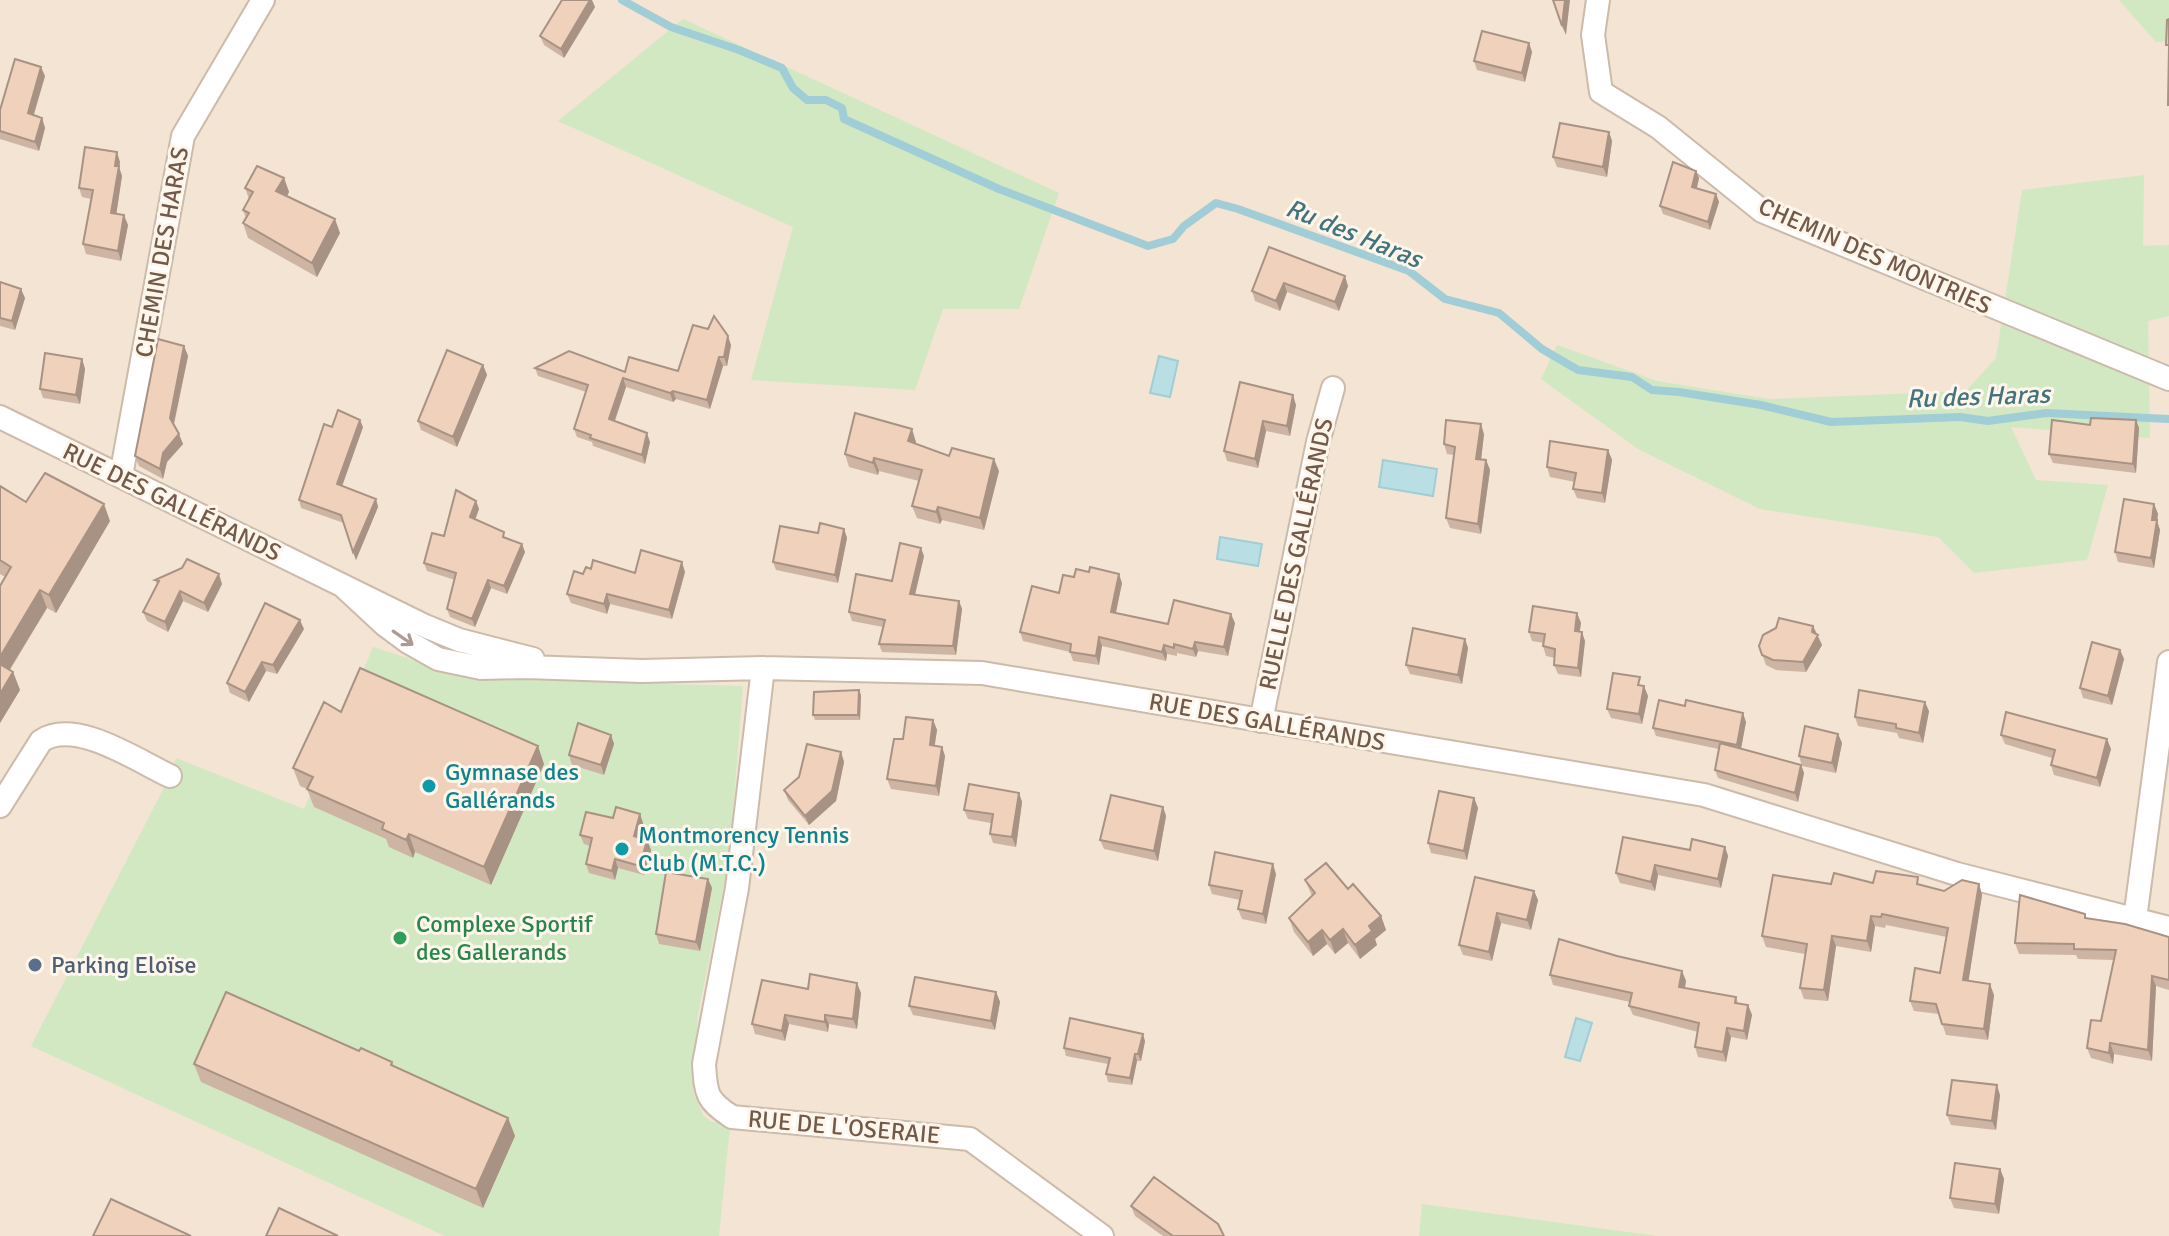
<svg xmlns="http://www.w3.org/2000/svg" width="2169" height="1236" font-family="Signika,sans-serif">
<rect width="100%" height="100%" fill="#fbf2e4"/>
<path fill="#f3e4d3" d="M 0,0 L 2169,0 L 2169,1236 L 0,1236 Z"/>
<path fill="#d2e8c3" d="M 2119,0 L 2169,0 L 2169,41 L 2156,42 Z
M 683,19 L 1059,193 L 1019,309 L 943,309 L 915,390 L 751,380 L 793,227 L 558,121 Z
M 2144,175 L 2143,246 L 2169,245 L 2169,316 L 2148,321 L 2150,438 L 2011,427 L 2036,480 L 2108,485 L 2087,560 L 1974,573 L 1938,537 L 1760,509 L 1638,449 L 1541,379 L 1557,345 L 1657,381 L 1769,399 L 1966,391 L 1996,358 L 2022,190 Z
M 373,647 L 455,673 L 563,681 L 743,686 L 729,861 L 698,1014 L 693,1092 L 703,1115 L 710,1121 L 730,1126 L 719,1236 L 445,1236 L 31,1046 L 170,776 L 176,758 L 304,809 Z
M 1422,1204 L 1657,1236 L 1419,1236 Z"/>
<path fill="#b9dee4" stroke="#a0cdd6" stroke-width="2" d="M 1159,356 L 1178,361 L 1170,397 L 1150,393 Z
M 1383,460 L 1437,469 L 1433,496 L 1379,487 Z
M 1220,537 L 1262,544 L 1258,566 L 1217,559 Z
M 1576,1018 L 1592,1023 L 1580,1061 L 1565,1057 Z"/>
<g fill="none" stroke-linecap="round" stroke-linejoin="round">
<path stroke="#a0cdd6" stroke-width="8" d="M 622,0 L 671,27 L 739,50 L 782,68 L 793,88 L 807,100 L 826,100 L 842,108 L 844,119 L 999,189 L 1148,246 L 1173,239 L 1184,226 L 1216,203 L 1238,209 L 1409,271 L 1445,299 L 1499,313 L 1542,349 L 1578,370 L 1632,377 L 1652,390 L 1679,392 L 1761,405 L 1831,422 L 1960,417 L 1988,421 L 2046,413 L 2169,419"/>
<defs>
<path id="street" d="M 1598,0 L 1593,35 L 1601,92 L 1658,127 L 1762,211 L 2169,379
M 0,417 L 425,626 L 459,640 L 533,659
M 121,476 L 183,136 L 263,0
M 344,587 L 385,625 L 408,642 L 438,659 L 481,668 L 526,667 L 642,671 L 763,668 L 982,673 L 1704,795 L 1957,874 L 2169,928
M 763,668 L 737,888 L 704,1064 C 706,1094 706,1100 732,1117 L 970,1139 L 1102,1236
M 1261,721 L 1318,442 L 1333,388
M 0,806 L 41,741 C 75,718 136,760 170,776
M 2135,919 L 2169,662"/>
</defs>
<use href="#street" stroke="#ccbaab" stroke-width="26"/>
<use href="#street" stroke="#fff" stroke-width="22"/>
</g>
<path fill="#ceb4a2" d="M 595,7 L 564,58 L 544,45 L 540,36 Z
M 1529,43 L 1532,52 L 1525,82 L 1477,70 L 1474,61 Z
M 45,76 L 34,115 L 42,118 L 45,128 L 39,151 L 0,139 L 0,110 Z
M 1609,132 L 1612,141 L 1607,177 L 1557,167 L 1553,157 Z
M 120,162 L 119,167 L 122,176 L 116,214 L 128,225 L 121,261 L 86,254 L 83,244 L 91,199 L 82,197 L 79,188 Z
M 1696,171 L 1699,178 L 1697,188 L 1716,194 L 1719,202 L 1710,230 L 1663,214 L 1660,206 Z
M 284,178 L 289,192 L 287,196 L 340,233 L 317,277 L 248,238 L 243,223 L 246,218 L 243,210 L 249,199 L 245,188 Z
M 1269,247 L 1348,286 L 1339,311 L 1287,292 L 1280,311 L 1255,301 L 1252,291 Z
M 0,282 L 25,298 L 15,330 L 0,326 Z
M 731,345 L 727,366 L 723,366 L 710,409 L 676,399 L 673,402 L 626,387 L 615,421 L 650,442 L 645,464 L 593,446 L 592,442 L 577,437 L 574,429 L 586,392 L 538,376 L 535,368 L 625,372 L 678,371 Z
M 184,346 L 188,356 L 174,425 L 183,444 L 167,462 L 163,479 L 139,466 L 135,456 Z
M 82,359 L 85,369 L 80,404 L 43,398 L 40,389 Z
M 483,365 L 487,375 L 457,447 L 421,430 L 418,421 Z
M 1240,382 L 1296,405 L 1290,436 L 1266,431 L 1258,468 L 1227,461 L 1224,451 Z
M 2136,420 L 2139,428 L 2136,473 L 2053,463 L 2049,454 L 2090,425 Z
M 332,427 L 363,427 L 342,486 L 376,499 L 378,507 L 356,560 L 344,523 L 301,508 L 299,500 Z
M 1484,434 L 1481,460 L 1486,460 L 1490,470 L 1481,534 L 1450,528 L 1446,518 L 1454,455 L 1447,454 L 1444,444 Z
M 916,442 L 915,444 L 999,471 L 984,530 L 942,520 L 940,524 L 917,518 L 912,506 L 919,481 L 879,471 L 878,475 L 849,467 L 845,454 Z
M 1608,450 L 1612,460 L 1605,503 L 1577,498 L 1573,489 L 1575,482 L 1550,477 L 1547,467 Z
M 0,486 L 26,502 L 110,521 L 56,613 L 47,608 L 10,670 L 13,672 L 20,690 L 0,723 L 0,586 L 5,577 L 0,574 Z
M 476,501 L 479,509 L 475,520 L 506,538 L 525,552 L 507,594 L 491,588 L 475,627 L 450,617 L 447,609 L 455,580 L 427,571 L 424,563 L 444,536 Z
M 2154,504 L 2158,514 L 2157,521 L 2160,530 L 2154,568 L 2118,562 L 2115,552 Z
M 844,529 L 847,538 L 838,583 L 776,570 L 773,562 L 818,533 Z
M 924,556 L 915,595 L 959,601 L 962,609 L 956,655 L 882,652 L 879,644 L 883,627 L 852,621 L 849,612 L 892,581 Z
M 591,569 L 635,573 L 685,572 L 672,619 L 610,604 L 607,614 L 571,603 L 567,594 L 583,574 Z
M 1074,577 L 1122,583 L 1116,613 L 1168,624 L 1235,623 L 1228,656 L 1198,651 L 1196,657 L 1177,653 L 1177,656 L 1167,654 L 1166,661 L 1102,646 L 1099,665 L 1073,661 L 1070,652 L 1023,641 L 1020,632 Z
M 155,580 L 222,584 L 208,612 L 183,601 L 168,632 L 147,621 L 143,612 L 157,584 Z
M 1577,613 L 1581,623 L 1580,631 L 1585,641 L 1581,677 L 1558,674 L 1554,665 L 1555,658 L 1546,656 L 1543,646 L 1544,643 L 1532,641 L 1529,632 Z
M 1813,626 L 1822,645 L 1806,672 L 1776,670 L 1766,665 L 1759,646 Z
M 304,629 L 277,674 L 266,671 L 249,702 L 230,693 L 227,683 Z
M 1465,639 L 1468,648 L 1462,684 L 1410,674 L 1406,665 Z
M 2120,650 L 2124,659 L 2112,705 L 2083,698 L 2080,688 Z
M 1643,686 L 1648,696 L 1642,724 L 1611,718 L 1607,709 Z
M 861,695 L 860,720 L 815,720 L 813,715 Z
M 1929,711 L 1923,743 L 1899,738 L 1897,733 L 1858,726 L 1855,717 Z
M 341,712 L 544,764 L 491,885 L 415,852 L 413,858 L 389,847 L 386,839 L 314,807 L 307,789 L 300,786 L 293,768 Z
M 933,720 L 937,730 L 935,745 L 942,747 L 945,756 L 939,796 L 891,789 L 887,779 L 903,739 Z
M 1746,722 L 1741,748 L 1801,765 L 1804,773 L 1798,802 L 1718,778 L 1715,770 L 1719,749 L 1656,736 L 1653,728 Z
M 1838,734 L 1842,743 L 1836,773 L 1802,766 L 1799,756 Z
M 611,735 L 614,744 L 604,775 L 572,765 L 569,755 Z
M 2001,735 L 2111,749 L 2100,787 L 2054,775 L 2051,765 L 2052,758 L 2005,744 Z
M 841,752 L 844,762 L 836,801 L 809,825 L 788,800 L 784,790 Z
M 1019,793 L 1022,802 L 1016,847 L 993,843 L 990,834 L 991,823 L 968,819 L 964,810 Z
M 1474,798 L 1478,808 L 1467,860 L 1431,853 L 1428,843 Z
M 1163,807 L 1166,816 L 1158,861 L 1104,849 L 1100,840 Z
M 640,814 L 643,823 L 639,838 L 647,840 L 651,850 L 644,875 L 618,868 L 615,880 L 589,873 L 586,864 L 590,846 L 584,844 L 580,835 L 613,818 Z
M 1725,847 L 1728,856 L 1721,888 L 1658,875 L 1655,891 L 1620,883 L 1616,873 L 1690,850 Z
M 1276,874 L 1266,924 L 1242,919 L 1238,909 L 1240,900 L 1212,894 L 1209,885 Z
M 1475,877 L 1534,891 L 1538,900 L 1531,930 L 1501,923 L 1492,961 L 1463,955 L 1459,945 Z
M 708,879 L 712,888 L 700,951 L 659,944 L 656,934 Z
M 1305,880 L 1348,889 L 1381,916 L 1386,930 L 1375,939 L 1377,945 L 1360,959 L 1348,943 L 1335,954 L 1327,944 L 1313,956 L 1294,932 L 1289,918 L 1312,896 Z
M 1873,883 L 1921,885 L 1944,891 L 1979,884 L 1982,895 L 1968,981 L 1994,995 L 1988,1040 L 1946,1035 L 1939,1014 L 1914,1011 L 1910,1001 L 1940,973 L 1947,937 L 1886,925 L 1885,928 L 1875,926 L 1871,952 L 1836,946 L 1828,1001 L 1804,999 L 1800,988 L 1805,954 L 1766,947 L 1762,936 L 1831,884 Z
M 2087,918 L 2169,937 L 2169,990 L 2156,986 L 2152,1061 L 2114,1054 L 2113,1064 L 2091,1058 L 2087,1048 L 2101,1021 L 2114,960 L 2078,959 L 2076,955 L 2019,954 L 2015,943 Z
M 1617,956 L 1682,971 L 1686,981 L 1685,988 L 1736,997 L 1738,1003 L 1748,1005 L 1752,1015 L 1747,1040 L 1731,1037 L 1726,1062 L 1698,1057 L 1695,1047 L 1698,1032 L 1633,1015 L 1629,1006 L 1630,1002 L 1553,985 L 1550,975 Z
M 808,989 L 861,993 L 857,1029 L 829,1024 L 828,1032 L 789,1024 L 785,1041 L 755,1034 L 752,1024 Z
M 996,992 L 1000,1002 L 995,1030 L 913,1015 L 909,1006 Z
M 1145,1041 L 1141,1061 L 1137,1061 L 1132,1085 L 1108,1082 L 1106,1074 L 1108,1064 L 1066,1056 L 1064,1048 Z
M 359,1051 L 392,1062 L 394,1067 L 508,1118 L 515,1136 L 483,1208 L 201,1082 L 194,1064 Z
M 2000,1095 L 1996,1130 L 1951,1125 L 1947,1115 Z
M 2000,1169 L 2004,1179 L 1999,1214 L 1954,1208 L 1950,1198 Z
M 1131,1206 L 1224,1236 L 1163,1236 L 1135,1216 Z"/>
<path fill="#a89284" d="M 590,0 L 592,0 L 595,7 L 564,58 L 561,49 Z
M 1565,0 L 1570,0 L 1566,35 L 1562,26 Z
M 1529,43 L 1532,52 L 1525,82 L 1522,73 Z
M 41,67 L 45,76 L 31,123 L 28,113 Z
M 42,118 L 45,128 L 39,151 L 35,142 Z
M 1609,132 L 1612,141 L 1607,177 L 1603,167 Z
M 117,152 L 120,162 L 119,167 L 122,176 L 115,223 L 111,213 Z
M 1696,171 L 1699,178 L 1695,195 L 1692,187 Z
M 284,178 L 289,192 L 282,205 L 276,191 Z
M 1716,194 L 1719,202 L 1710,230 L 1708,222 Z
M 124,215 L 128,225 L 121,261 L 118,251 Z
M 335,219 L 340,233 L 317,277 L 312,263 Z
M 1345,276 L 1348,286 L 1339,311 L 1335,302 Z
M 1284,283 L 1287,292 L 1280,311 L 1276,301 Z
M 21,289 L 25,298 L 15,330 L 12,321 Z
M 728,336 L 731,345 L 727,366 L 724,357 Z
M 184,346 L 188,356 L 173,427 L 170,418 Z
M 719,357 L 723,366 L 710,409 L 707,400 Z
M 82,359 L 85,369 L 80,404 L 76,395 Z
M 483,365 L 487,375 L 457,447 L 453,437 Z
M 623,378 L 626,387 L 612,428 L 609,419 Z
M 673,391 L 676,399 L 673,402 L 670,393 Z
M 1293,395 L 1296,405 L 1290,436 L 1287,426 Z
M 360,420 L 363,427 L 340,492 L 337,484 Z
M 2136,420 L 2139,428 L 2136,473 L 2133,464 Z
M 1263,421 L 1266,431 L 1258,468 L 1255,459 Z
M 1481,424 L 1484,434 L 1480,469 L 1476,459 Z
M 912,429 L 916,442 L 913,454 L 908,441 Z
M 647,433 L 650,442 L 645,464 L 642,455 Z
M 179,434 L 183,444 L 167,462 L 163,479 L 160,469 L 163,453 Z
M 1608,450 L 1612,460 L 1605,503 L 1602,493 Z
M 874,458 L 879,471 L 878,475 L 873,463 Z
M 994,459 L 999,471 L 984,530 L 980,518 Z
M 1486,460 L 1490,470 L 1481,534 L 1478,524 Z
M 376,499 L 378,507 L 356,560 L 353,552 Z
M 476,501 L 479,509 L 473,525 L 470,517 Z
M 104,504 L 110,521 L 56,613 L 49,595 Z
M 2154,504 L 2158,514 L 2157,521 L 2160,530 L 2154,568 L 2151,558 L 2152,520 Z
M 938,507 L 942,520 L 940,524 L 936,512 Z
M 844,529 L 847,538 L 838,583 L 835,575 Z
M 522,544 L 525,552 L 507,594 L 504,586 Z
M 921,548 L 924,556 L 913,603 L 910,594 Z
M 682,562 L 685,572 L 672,619 L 669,610 Z
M 219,574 L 222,584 L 208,612 L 204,603 Z
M 1119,574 L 1122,583 L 1114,621 L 1111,612 Z
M 488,580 L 491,588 L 475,627 L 472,619 Z
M 40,590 L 47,608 L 3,680 L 0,671 L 0,657 Z
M 180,591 L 183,601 L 168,632 L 165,622 Z
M 607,594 L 610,604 L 607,614 L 604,604 Z
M 959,601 L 962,609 L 956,655 L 953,646 Z
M 1577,613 L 1581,623 L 1578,640 L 1575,631 Z
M 1231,614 L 1235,623 L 1228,656 L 1224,647 Z
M 300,620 L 304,629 L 277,674 L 273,665 Z
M 1813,626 L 1822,645 L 1806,672 L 1803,662 Z
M 1582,632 L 1585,641 L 1581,677 L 1578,668 Z
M 1099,637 L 1102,646 L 1099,665 L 1096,656 Z
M 1465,639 L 1468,648 L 1462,684 L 1458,675 Z
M 1195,642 L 1198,651 L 1196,657 L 1193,649 Z
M 1164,645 L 1167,654 L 1166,661 L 1162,652 Z
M 2120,650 L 2124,659 L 2112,705 L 2108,696 Z
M 262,662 L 266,671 L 249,702 L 245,692 Z
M 13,672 L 20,690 L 0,723 L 0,694 Z
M 1644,686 L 1648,696 L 1642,724 L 1639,714 Z
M 859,690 L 861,695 L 860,720 L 858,715 Z
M 1925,702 L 1929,711 L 1923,743 L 1919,733 Z
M 1743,713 L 1746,722 L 1740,754 L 1737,745 Z
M 933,720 L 937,730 L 933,754 L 930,745 Z
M 1838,734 L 1842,743 L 1836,773 L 1832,763 Z
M 611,735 L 614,744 L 604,775 L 601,765 Z
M 2107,739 L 2111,749 L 2100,787 L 2097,778 Z
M 538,746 L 544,764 L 491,885 L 484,867 Z
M 942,747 L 945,756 L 939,796 L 936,786 Z
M 841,752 L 844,762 L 836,801 L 809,825 L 805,816 Z
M 1801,765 L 1804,773 L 1798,802 L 1795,793 Z
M 1019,793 L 1022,802 L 1016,847 L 1012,837 Z
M 1474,798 L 1478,808 L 1467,860 L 1464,851 Z
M 1163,807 L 1166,816 L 1158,861 L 1154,851 Z
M 640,814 L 643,823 L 637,846 L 634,836 Z
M 409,834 L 415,852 L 413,858 L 406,840 Z
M 647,840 L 651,850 L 644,875 L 640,866 Z
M 1725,847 L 1728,856 L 1721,888 L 1718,879 Z
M 615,859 L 618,868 L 615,880 L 612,871 Z
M 1273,864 L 1276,874 L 1266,924 L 1263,914 Z
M 1655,865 L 1658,875 L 1655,891 L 1651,882 Z
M 708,879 L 712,888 L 700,951 L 696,942 Z
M 1979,884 L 1982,895 L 1967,991 L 1963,980 Z
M 1534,891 L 1538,900 L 1531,930 L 1527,920 Z
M 1497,913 L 1501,923 L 1492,961 L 1489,952 Z
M 1381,916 L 1386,930 L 1375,939 L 1377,945 L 1360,959 L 1355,945 L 1369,926 Z
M 1871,916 L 1875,926 L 1871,952 L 1867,941 Z
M 1343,929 L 1348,943 L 1335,954 L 1330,940 Z
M 1322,930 L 1327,944 L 1313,956 L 1308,942 Z
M 1832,936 L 1836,946 L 1828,1001 L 1824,990 Z
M 1682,971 L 1686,981 L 1683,997 L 1679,987 Z
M 2152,976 L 2156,986 L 2152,1061 L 2148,1050 Z
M 857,983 L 861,993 L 857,1029 L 853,1019 Z
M 1990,984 L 1994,995 L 1988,1040 L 1984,1029 Z
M 996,992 L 1000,1002 L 995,1030 L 991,1021 Z
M 1748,1005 L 1752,1015 L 1747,1040 L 1744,1031 Z
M 785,1015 L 789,1024 L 785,1041 L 782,1031 Z
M 825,1015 L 829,1024 L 828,1032 L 825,1022 Z
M 1727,1028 L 1731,1037 L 1726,1062 L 1723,1052 Z
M 1143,1034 L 1145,1041 L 1141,1061 L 1138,1054 Z
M 2110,1043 L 2114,1054 L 2113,1064 L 2109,1053 Z
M 1135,1054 L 1137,1061 L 1132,1085 L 1130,1078 Z
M 1997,1085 L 2000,1095 L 1996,1130 L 1992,1121 Z
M 508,1118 L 515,1136 L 483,1208 L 476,1189 Z
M 2000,1169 L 2004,1179 L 1999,1214 L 1995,1204 Z"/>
<path fill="#f0d1bc" stroke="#a89284" stroke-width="2" d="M 562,0 L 590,0 L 561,49 L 540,36 Z
M 1553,0 L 1565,0 L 1562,26 Z
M 2169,19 L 2169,45 L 2166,45 L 2167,20 Z
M 1482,31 L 1529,43 L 1522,73 L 1474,61 Z
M 2169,46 L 2169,105 L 2168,105 Z
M 15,59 L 41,67 L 28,113 L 42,118 L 35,142 L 0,131 L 0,110 Z
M 1560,123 L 1609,132 L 1603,167 L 1553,157 Z
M 85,147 L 117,152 L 115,166 L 119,166 L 111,213 L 124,215 L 118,251 L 83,244 L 93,190 L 79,188 Z
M 1673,162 L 1696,171 L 1692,187 L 1716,194 L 1708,222 L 1660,206 Z
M 257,166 L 284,178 L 276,191 L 335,219 L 312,263 L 243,223 L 249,213 L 243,210 L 253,192 L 245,188 Z
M 1269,247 L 1345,276 L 1335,302 L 1284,283 L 1276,301 L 1252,291 Z
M 0,282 L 21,289 L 12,321 L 0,318 Z
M 714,316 L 728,336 L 724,357 L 719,357 L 707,400 L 673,391 L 670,393 L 623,378 L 609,419 L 647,433 L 642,455 L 590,438 L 591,435 L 574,429 L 588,385 L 535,368 L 569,351 L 625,372 L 629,357 L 678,371 L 693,325 L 708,329 Z
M 158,339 L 184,346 L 170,418 L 179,434 L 163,453 L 160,469 L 135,456 Z
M 447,350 L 483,365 L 453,437 L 418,421 Z
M 45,353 L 82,359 L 76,395 L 40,389 Z
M 1240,382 L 1293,395 L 1287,426 L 1263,421 L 1255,459 L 1224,451 Z
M 338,410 L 360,420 L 337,484 L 376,499 L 353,552 L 341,515 L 299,500 L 324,424 L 332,427 Z
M 855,413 L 912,429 L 908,441 L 949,456 L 952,448 L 994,459 L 980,518 L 938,507 L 936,512 L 912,506 L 922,470 L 874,458 L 873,463 L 845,454 Z
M 2091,418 L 2136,420 L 2133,464 L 2049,454 L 2052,420 L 2090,425 Z
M 1446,420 L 1481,424 L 1476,459 L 1486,460 L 1478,524 L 1446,518 L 1455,447 L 1444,444 Z
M 1550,441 L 1608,450 L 1602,493 L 1573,489 L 1576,473 L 1547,467 Z
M 45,473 L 104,504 L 49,595 L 40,590 L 0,657 L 0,586 L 11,567 L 0,560 L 0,486 L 26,502 Z
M 456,490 L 476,501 L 470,517 L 504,532 L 503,537 L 522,544 L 504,586 L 488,580 L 472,619 L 447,609 L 456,573 L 424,563 L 432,533 L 444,536 Z
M 2124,499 L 2154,504 L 2152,520 L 2157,520 L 2151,558 L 2115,552 Z
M 820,523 L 844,529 L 835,575 L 773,562 L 780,526 L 818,533 Z
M 900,543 L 921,548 L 910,594 L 959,601 L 953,646 L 879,644 L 885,620 L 849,612 L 856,574 L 892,581 Z
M 641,550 L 682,562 L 669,610 L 607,594 L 604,604 L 567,594 L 574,571 L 583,574 L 586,567 L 591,569 L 593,560 L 635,573 Z
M 187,559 L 219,574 L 204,603 L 180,591 L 165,622 L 143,612 L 159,581 L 155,580 L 182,568 Z
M 1090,567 L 1119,574 L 1111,612 L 1168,624 L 1174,600 L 1231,614 L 1224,647 L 1195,642 L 1193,649 L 1174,644 L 1174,648 L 1164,645 L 1162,652 L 1099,637 L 1096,656 L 1070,652 L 1071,644 L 1020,632 L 1032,586 L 1059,593 L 1063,575 L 1074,577 L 1076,569 L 1089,572 Z
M 265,603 L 300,620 L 273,665 L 262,662 L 245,692 L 227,683 Z
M 1533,606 L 1577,613 L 1575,631 L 1582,632 L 1578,668 L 1554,665 L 1555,649 L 1543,646 L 1545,634 L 1529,632 Z
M 1779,618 L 1813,626 L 1812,632 L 1818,635 L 1803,662 L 1773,660 L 1762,655 L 1759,646 L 1763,635 L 1776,628 Z
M 1413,628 L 1465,639 L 1458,675 L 1406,665 Z
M 2092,642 L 2120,650 L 2108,696 L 2080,688 Z
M 0,664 L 13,672 L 0,694 Z
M 360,668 L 538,746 L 484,867 L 409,834 L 406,840 L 382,829 L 384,823 L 307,789 L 313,777 L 293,768 L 324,702 L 341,712 Z
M 1613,673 L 1640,677 L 1638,685 L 1644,686 L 1639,714 L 1607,709 Z
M 859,690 L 858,715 L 813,715 L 814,692 Z
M 1859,690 L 1925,702 L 1919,733 L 1896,728 L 1896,724 L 1855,717 Z
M 1659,700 L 1685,706 L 1686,700 L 1743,713 L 1737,745 L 1653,728 Z
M 2006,712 L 2107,739 L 2097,778 L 2051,765 L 2055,750 L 2001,735 Z
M 906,717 L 933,720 L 930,745 L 942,747 L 936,786 L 887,779 L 894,739 L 903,739 Z
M 578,723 L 611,735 L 601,765 L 569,755 Z
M 1805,726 L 1838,734 L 1832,763 L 1799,756 Z
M 1720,743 L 1801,765 L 1795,793 L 1715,770 Z
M 807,744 L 841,752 L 832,791 L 805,816 L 784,790 L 799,777 Z
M 969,784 L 1019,793 L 1012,837 L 990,834 L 993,814 L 964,810 Z
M 1439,791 L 1474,798 L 1464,851 L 1428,843 Z
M 1111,795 L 1163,807 L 1154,851 L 1100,840 Z
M 616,807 L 640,814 L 634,836 L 647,840 L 640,866 L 615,859 L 612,871 L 586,864 L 592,838 L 580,835 L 586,812 L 613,818 Z
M 1623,837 L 1690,850 L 1692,839 L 1725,847 L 1718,879 L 1655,865 L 1651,882 L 1616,873 Z
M 1215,852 L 1273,864 L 1263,914 L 1238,909 L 1242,891 L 1209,885 Z
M 1326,863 L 1348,889 L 1353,884 L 1381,916 L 1369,926 L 1372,931 L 1355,945 L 1343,929 L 1330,940 L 1322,930 L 1308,942 L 1289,918 L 1315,893 L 1305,880 Z
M 1876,871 L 1918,877 L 1917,884 L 1944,891 L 1962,880 L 1979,884 L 1963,980 L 1990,984 L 1984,1029 L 1942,1024 L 1936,1004 L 1910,1001 L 1915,968 L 1940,973 L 1948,928 L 1882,914 L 1881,917 L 1871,916 L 1867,941 L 1832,936 L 1824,990 L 1800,988 L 1807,944 L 1762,936 L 1773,875 L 1831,884 L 1834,873 L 1873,883 Z
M 666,872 L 708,879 L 696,942 L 656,934 Z
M 1475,877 L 1534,891 L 1527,920 L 1497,913 L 1489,952 L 1459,945 Z
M 2020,895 L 2085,914 L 2085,918 L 2125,924 L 2169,937 L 2169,980 L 2152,976 L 2148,1050 L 2110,1043 L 2109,1053 L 2087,1048 L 2091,1020 L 2101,1021 L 2116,950 L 2074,949 L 2074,944 L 2015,943 Z
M 1559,939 L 1617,956 L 1682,971 L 1679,987 L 1736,997 L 1735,1003 L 1748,1005 L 1744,1031 L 1727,1028 L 1723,1052 L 1695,1047 L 1699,1023 L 1629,1006 L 1632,993 L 1550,975 Z
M 810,974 L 857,983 L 853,1019 L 825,1015 L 825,1022 L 785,1015 L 782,1031 L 752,1024 L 762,980 L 808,989 Z
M 915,977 L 996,992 L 991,1021 L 909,1006 Z
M 226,992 L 359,1051 L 361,1048 L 392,1062 L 391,1065 L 508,1118 L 476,1189 L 194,1064 Z
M 1070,1018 L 1143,1034 L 1138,1054 L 1135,1054 L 1130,1078 L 1106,1074 L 1110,1058 L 1064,1048 Z
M 1952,1080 L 1997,1085 L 1992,1121 L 1947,1115 Z
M 1955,1163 L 2000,1169 L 1995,1204 L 1950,1198 Z
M 1154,1177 L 1218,1224 L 1224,1236 L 1173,1236 L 1131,1206 Z
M 111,1199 L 191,1236 L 93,1236 Z
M 279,1208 L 338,1236 L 266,1236 Z"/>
<defs><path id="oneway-shaft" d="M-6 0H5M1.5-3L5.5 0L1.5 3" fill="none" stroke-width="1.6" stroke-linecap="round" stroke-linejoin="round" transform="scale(2)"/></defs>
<use stroke="#ab9b92" href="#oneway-shaft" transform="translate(403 638) rotate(35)"/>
<g fill="#0f9aa8" stroke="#fef6ea" stroke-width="3">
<circle cx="429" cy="786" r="8"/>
<circle cx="622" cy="849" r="8"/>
</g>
<circle fill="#2e9e5b" stroke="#fef6ea" stroke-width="3" cx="400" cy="938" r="8"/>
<circle fill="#5c6f8a" stroke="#fef6ea" stroke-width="3" cx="35" cy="965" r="8"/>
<g text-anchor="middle" stroke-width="6" stroke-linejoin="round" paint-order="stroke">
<g font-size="24" fill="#73594a" stroke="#fef6ea">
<text transform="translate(162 252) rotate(-80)" y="8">CHEMIN DES HARAS</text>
<text transform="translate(1875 256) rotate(24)" y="8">CHEMIN DES MONTRIES</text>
<text transform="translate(172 502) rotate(26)" y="8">RUE DES GALLÉRANDS</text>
<text transform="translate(1296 554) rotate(-78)" y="8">RUELLE DES GALLÉRANDS</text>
<text transform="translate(1267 722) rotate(10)" y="8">RUE DES GALLÉRANDS</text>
<text transform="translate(844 1127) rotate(5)" y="8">RUE DE L'OSERAIE</text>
</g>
<g font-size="24" fill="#0d838f" stroke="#fef6ea" text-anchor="start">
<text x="445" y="780">Gymnase des<tspan x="445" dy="28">Gallérands</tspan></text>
<text x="638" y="843">Montmorency Tennis<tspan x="638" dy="28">Club (M.T.C.)</tspan></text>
</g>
<g font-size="24" fill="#27864d" stroke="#fef6ea" text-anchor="start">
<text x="416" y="932">Complexe Sportif<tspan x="416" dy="28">des Gallerands</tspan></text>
</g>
<g font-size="24" fill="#4e5e75" stroke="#fef6ea" text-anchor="start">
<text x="51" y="973">Parking Eloïse</text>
</g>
<g font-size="26" font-style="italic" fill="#42747f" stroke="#fef6ea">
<text transform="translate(1354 233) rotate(22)" y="9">Ru des Haras</text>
<text transform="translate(1978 396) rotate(-2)" y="9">Ru des Haras</text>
</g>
</g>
</svg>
